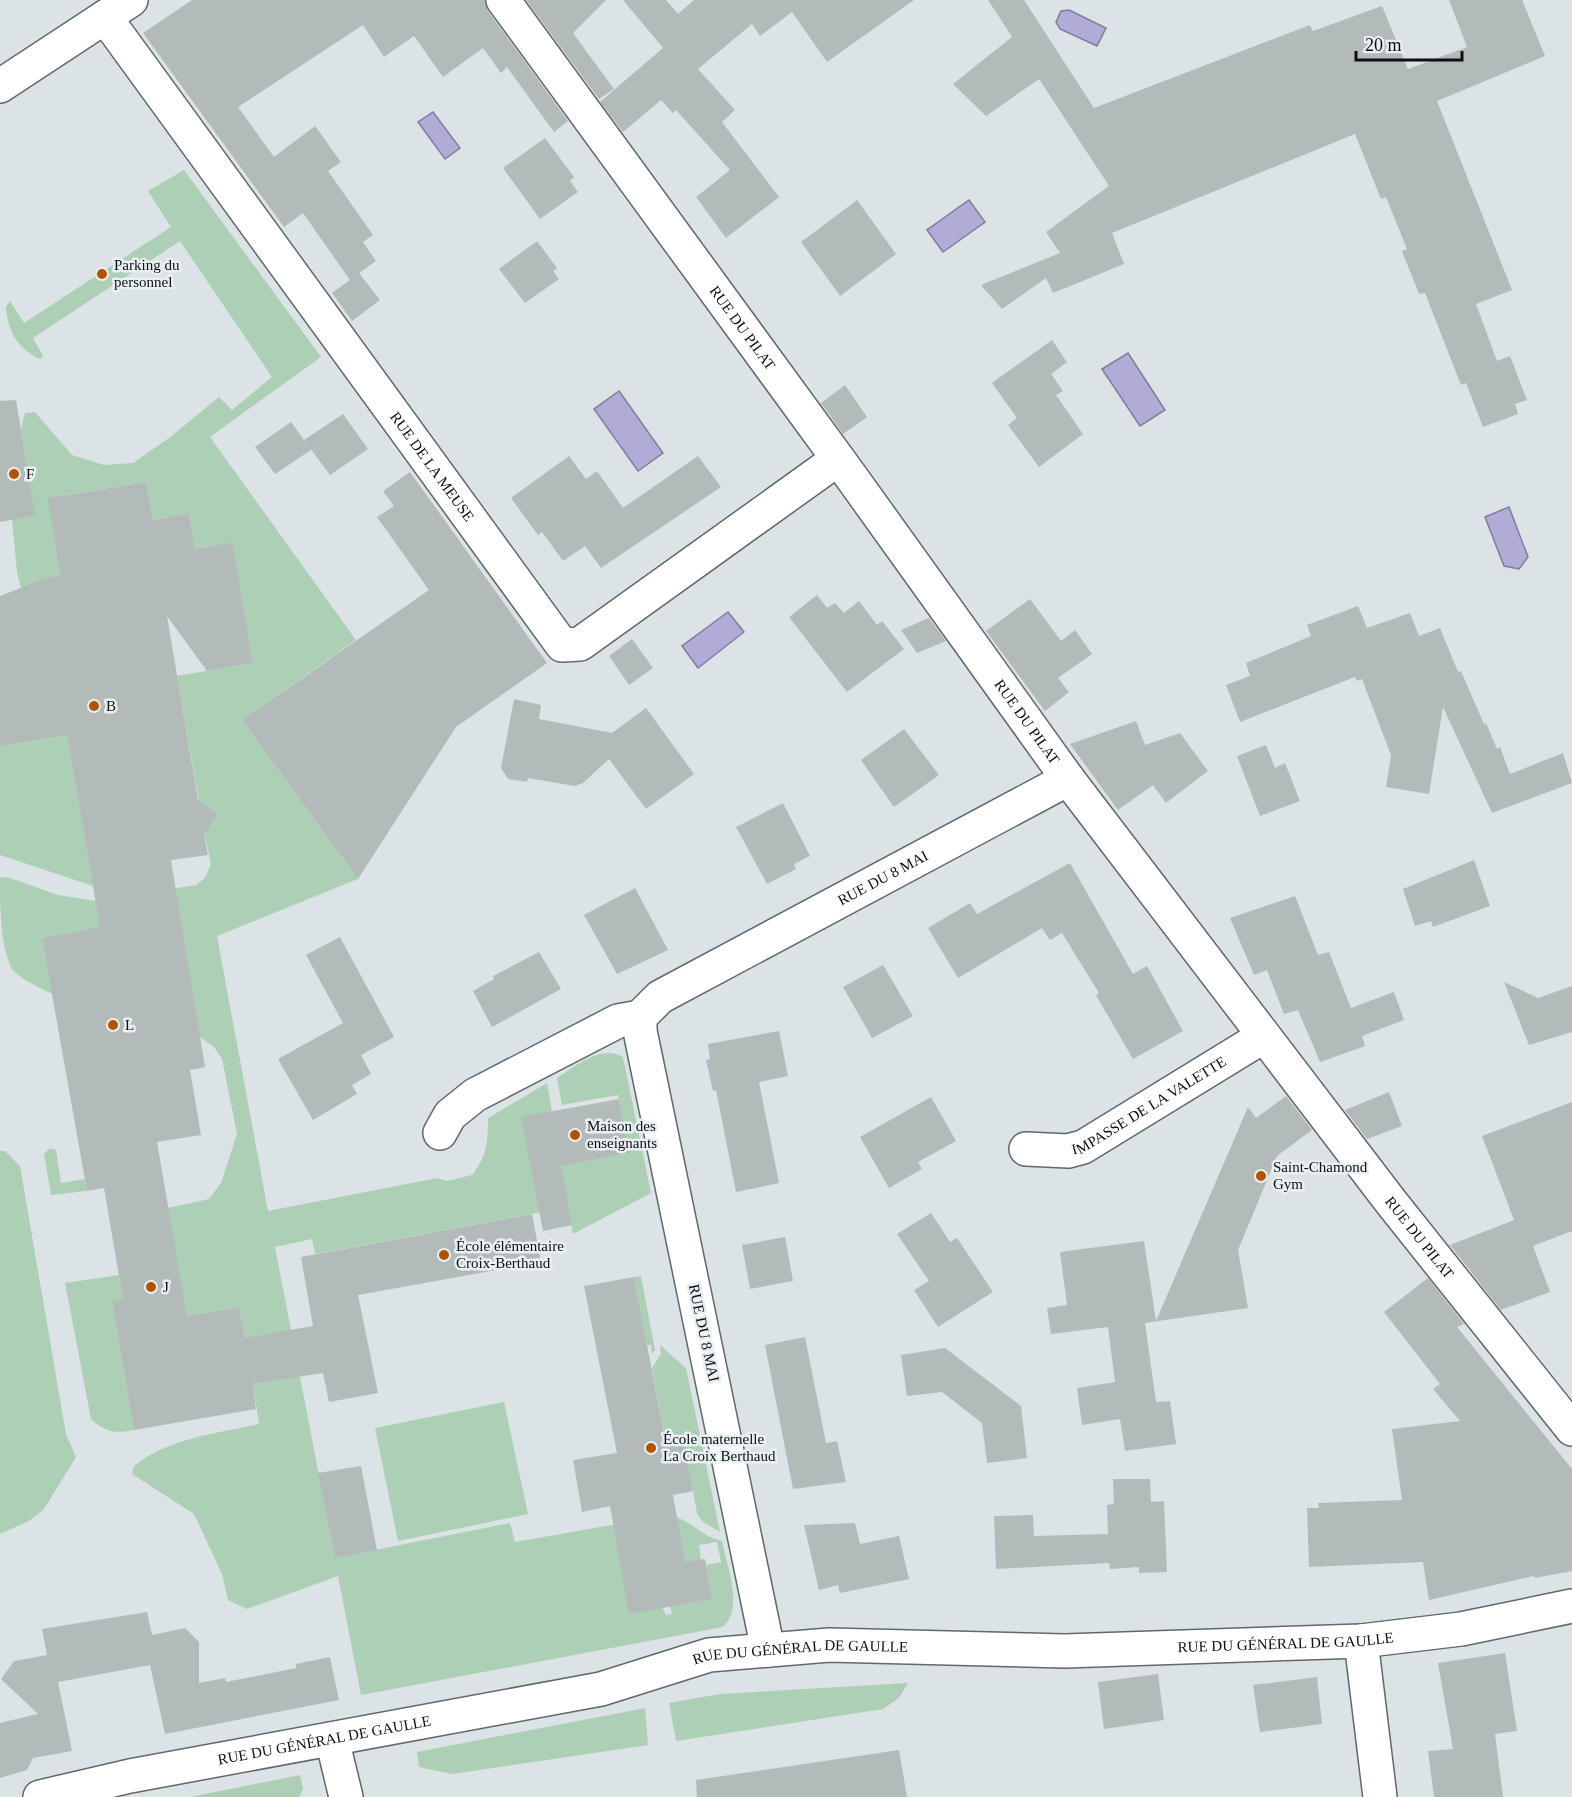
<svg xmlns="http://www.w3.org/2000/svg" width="1572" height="1797" font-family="Georgia,serif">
<rect width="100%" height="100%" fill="#dbe3e6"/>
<path fill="#adcfb5" d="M 184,170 L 321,357 L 210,437 L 356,640 L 242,720 L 358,879 L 217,936 L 268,1211 L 437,1178 L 447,1181 L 472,1175 C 487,1157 488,1141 488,1118 L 547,1083 L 552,1112 L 532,1171 L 629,1153 L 618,1095 L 562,1105 L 557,1078 C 576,1066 601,1044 623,1057 L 651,1193 L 573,1234 L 568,1207 L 315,1254 L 312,1239 L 275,1247 L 335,1558 L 510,1523 L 515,1542 L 623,1523 L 666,1615 L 672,1614 L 670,1606 L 712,1599 L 706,1565 L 721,1562 L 717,1542 L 699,1545 L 701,1560 L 685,1563 L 681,1540 L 663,1515 C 690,1516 697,1535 722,1541 C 727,1567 744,1607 723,1627 L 361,1695 L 338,1576 L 247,1609 L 228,1600 L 222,1574 L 194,1514 L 132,1474 L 134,1466 C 168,1438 218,1433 259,1424 L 253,1384 L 272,1381 L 245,1338 L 239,1307 L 187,1316 L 168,1208 L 209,1199 L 221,1183 L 237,1134 L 222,1059 L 214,1047 L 200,1037 L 179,913 L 42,938 L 52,994 C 39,987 21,980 12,969 C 0,945 0,905 0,877 L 10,878 L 58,895 L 96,901 L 196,885 L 205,878 L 211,864 L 203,827 L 210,826 L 218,815 L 207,807 L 200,808 L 177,676 L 253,663 L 233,542 L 195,549 L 189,513 L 153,520 L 146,482 L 65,495 L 71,535 L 54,538 L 60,576 L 21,588 L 17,572 L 12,520 L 34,516 L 21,429 L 25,413 L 35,412 L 72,455 L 104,465 L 133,463 L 169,438 L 219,397 L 232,410 L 272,377 L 180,241 L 33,338 L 43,356 L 40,359 C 17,348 8,332 6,307 L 10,301 L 24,323 L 171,227 L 148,191 Z
M 67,735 L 93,886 L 0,855 L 0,746 Z
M 50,1148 L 56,1150 L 61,1183 L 85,1179 L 87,1191 L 51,1195 L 44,1154 Z
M 0,1151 L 5,1151 L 20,1166 L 66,1434 L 76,1457 L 44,1509 L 29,1521 L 0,1534 Z
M 119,1275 L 123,1299 L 112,1301 L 134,1430 C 116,1434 104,1432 91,1419 L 65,1283 Z
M 641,1276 L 655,1350 L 652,1354 L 651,1345 L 647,1345 L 634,1277 Z
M 660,1345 L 686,1368 L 720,1532 L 702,1521 L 697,1513 L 684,1442 L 666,1444 L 652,1368 L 661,1354 Z
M 504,1402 L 528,1514 L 398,1541 L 375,1428 Z
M 908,1683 L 899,1698 L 883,1709 L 676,1741 L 669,1703 L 720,1694 Z
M 645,1708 L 648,1745 L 452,1774 L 419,1767 L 417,1752 Z
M 300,1775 L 303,1789 L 299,1797 L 190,1797 Z"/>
<path fill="#b0acd7" stroke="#7f7d9c" stroke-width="1.5" d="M 1069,10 L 1106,28 L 1097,46 L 1060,29 L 1056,22 L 1061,11 Z
M 433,112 L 460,148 L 445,159 L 418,122 Z
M 969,200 L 985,222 L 943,252 L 927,230 Z
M 1128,353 L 1165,410 L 1140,426 L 1102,369 Z
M 619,391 L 663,453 L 638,471 L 594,409 Z
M 1509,507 L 1528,557 L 1519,569 L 1504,566 L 1485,517 Z
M 728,612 L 744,632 L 698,668 L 682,646 Z"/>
<path fill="#b2bbb9" d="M 192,0 L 485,0 L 488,11 L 568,121 L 554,132 L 507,67 L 501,73 L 483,48 L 443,77 L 414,36 L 384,57 L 363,25 L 238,107 L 274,157 L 315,126 L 341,162 L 328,171 L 373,235 L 363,242 L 376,261 L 359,273 L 380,300 L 352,321 L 332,293 L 350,280 L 303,213 L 284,227 L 143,33 Z
M 526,0 L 606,0 L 573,33 L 614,89 L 599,99 Z
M 623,0 L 666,0 L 678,14 L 694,0 L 914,0 L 827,62 L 792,12 L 760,36 L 752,24 L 698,69 L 735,110 L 722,122 L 779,197 L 726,238 L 696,197 L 730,170 L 676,110 L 673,113 L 661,100 L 623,132 L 600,102 L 663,48 Z
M 988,0 L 1024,0 L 1094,108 L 1310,25 L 1313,31 L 1382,6 L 1408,69 L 1467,47 L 1449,0 L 1522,0 L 1545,56 L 1437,101 L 1512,290 L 1476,304 L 1497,361 L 1510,356 L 1527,400 L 1515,404 L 1518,414 L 1483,427 L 1466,383 L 1461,385 L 1425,293 L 1419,294 L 1402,251 L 1407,249 L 1386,197 L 1381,199 L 1355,134 L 1112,233 L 1124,264 L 1053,293 L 1046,278 L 1002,309 L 981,285 L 1060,253 L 1046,232 L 1109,186 L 1039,79 L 986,116 L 953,84 L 1012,37 Z
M 545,138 L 574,177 L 570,181 L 578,192 L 540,219 L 503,168 Z
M 857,200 L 896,254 L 840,296 L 801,242 Z
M 537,241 L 557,268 L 553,271 L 559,279 L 525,303 L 499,269 Z
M 1052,340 L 1067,362 L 1051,374 L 1063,391 L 1056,395 L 1083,434 L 1039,467 L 1008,425 L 1017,418 L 992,383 Z
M 845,385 L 867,417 L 843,434 L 821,403 Z
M 16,400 L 35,516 L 0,522 L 0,401 Z
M 343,414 L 368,449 L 330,475 L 304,440 Z
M 291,422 L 311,450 L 275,474 L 255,447 Z
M 569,456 L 586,479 L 597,471 L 623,508 L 698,456 L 721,487 L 601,568 L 585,546 L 563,561 L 542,532 L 538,535 L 511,498 Z
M 410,472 L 547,663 L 456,727 L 358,879 L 242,720 L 429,590 L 377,517 L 394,506 L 383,491 Z
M 146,482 L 153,520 L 189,513 L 195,549 L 233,542 L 253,663 L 207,671 L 167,616 L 198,800 L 218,815 L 204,834 L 208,855 L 171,860 L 205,1067 L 190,1070 L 201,1135 L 157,1142 L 187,1316 L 239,1307 L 245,1338 L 313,1326 L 301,1257 L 532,1214 L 541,1262 L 358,1295 L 378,1393 L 329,1402 L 323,1373 L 253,1384 L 256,1409 L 134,1430 L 112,1301 L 123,1299 L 104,1188 L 87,1191 L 42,938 L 100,927 L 67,735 L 0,746 L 0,596 L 44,579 L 60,576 L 48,498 Z
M 817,595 L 827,608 L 835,603 L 844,613 L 859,601 L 877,625 L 882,621 L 904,649 L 847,692 L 789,617 Z
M 1030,599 L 1061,641 L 1075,630 L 1092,654 L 1058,678 L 1069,692 L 1045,711 L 986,631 Z
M 1358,606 L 1367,628 L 1410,613 L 1419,636 L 1440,628 L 1458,672 L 1461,671 L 1484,724 L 1486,723 L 1497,749 L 1500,747 L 1510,774 L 1563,753 L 1572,783 L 1492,813 L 1443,707 L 1429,794 L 1386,787 L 1391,755 L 1362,679 L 1357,681 L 1355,677 L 1240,722 L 1226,685 L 1250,676 L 1246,663 L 1311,636 L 1307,625 Z
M 929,618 L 946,641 L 917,653 L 901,630 Z
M 632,639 L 653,668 L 629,685 L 609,656 Z
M 514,699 L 541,705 L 539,719 L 612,733 L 646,708 L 694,774 L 646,809 L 609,759 L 583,783 L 575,786 L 528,778 L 527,782 L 508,779 L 501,768 Z
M 1136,721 L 1145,745 L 1180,733 L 1208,771 L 1166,803 L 1153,785 L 1118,810 L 1070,744 Z
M 904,729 L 939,775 L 894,807 L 861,760 Z
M 1266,745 L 1275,768 L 1285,763 L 1300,801 L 1260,816 L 1237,756 Z
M 783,803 L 810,856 L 794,864 L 796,869 L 767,884 L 736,827 Z
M 1474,860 L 1490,906 L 1433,927 L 1431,921 L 1415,926 L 1403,889 Z
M 1070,863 L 1133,974 L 1147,966 L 1183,1031 L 1133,1059 L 1096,995 L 1099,993 L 1062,933 L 1050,940 L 1042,928 L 958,978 L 928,928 L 970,903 L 977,914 Z
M 635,888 L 668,950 L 617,974 L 584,915 Z
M 1295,896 L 1318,955 L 1329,952 L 1351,1008 L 1394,992 L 1404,1020 L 1362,1036 L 1365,1046 L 1320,1062 L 1298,1010 L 1284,1014 L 1267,970 L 1254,975 L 1230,918 Z
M 340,937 L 394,1037 L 361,1055 L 371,1074 L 352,1085 L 357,1094 L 313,1120 L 278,1059 L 343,1023 L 306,955 Z
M 539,952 L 561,989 L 492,1027 L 473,991 L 494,979 L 493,976 Z
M 883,965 L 913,1016 L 872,1038 L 843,987 Z
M 1504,982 L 1538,998 L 1572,986 L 1572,1032 L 1529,1045 Z
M 779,1031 L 788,1076 L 759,1082 L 779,1183 L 736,1192 L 716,1090 L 713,1091 L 706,1060 L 710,1059 L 708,1044 Z
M 1389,1092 L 1402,1126 L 1367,1139 L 1345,1110 Z
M 1286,1096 L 1312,1130 L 1277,1156 L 1238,1250 L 1248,1308 L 1145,1323 L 1156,1402 L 1170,1401 L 1176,1444 L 1125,1451 L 1120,1419 L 1082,1425 L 1077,1388 L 1115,1382 L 1108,1327 L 1051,1334 L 1047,1308 L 1067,1305 L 1060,1252 L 1144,1241 L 1156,1321 L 1248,1107 L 1256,1118 Z
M 931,1097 L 956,1141 L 918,1162 L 922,1169 L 889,1188 L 860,1137 Z
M 619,1099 L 629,1153 L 561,1166 L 572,1225 L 543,1231 L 521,1117 Z
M 1572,1102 L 1572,1231 L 1533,1246 L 1550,1292 L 1501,1310 L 1450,1245 L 1514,1220 L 1482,1136 Z
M 931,1213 L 950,1242 L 957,1238 L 993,1292 L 938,1327 L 914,1290 L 929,1281 L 897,1234 Z
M 785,1237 L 793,1281 L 750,1289 L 742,1245 Z
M 634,1277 L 666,1444 L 684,1441 L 693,1491 L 673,1495 L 685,1562 L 705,1559 L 712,1599 L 629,1614 L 610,1506 L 582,1512 L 573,1460 L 617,1453 L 584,1286 Z
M 1428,1278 L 1464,1324 L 1457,1327 L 1572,1469 L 1572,1571 L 1535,1578 L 1534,1576 L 1429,1600 L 1423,1562 L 1309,1567 L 1307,1508 L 1319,1508 L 1318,1503 L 1402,1500 L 1392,1429 L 1460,1421 L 1433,1389 L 1440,1384 L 1384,1312 Z
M 805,1337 L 826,1443 L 837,1441 L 846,1482 L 793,1489 L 765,1345 Z
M 945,1348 L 1021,1406 L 1027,1458 L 987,1463 L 982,1423 L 942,1392 L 907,1396 L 901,1355 Z
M 361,1466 L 377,1550 L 335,1558 L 318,1473 Z
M 1113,1479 L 1150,1479 L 1151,1502 L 1164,1501 L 1167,1572 L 1139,1573 L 1139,1567 L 1110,1569 L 1109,1563 L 996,1569 L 994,1516 L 1033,1515 L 1034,1536 L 1108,1534 L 1107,1505 L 1114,1504 Z
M 855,1523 L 860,1544 L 899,1536 L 909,1579 L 840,1593 L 838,1585 L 819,1590 L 804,1525 Z
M 147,1612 L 152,1635 L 185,1628 L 199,1642 L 199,1683 L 225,1678 L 226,1682 L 296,1668 L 296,1664 L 330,1657 L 339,1700 L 165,1734 L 150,1665 L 58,1682 L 72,1751 L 33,1758 L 27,1770 L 0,1778 L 0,1723 L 38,1714 L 1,1679 L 14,1661 L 47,1655 L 42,1629 Z
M 1505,1653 L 1517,1731 L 1495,1734 L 1503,1797 L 1434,1797 L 1428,1751 L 1453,1749 L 1438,1663 Z
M 1158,1674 L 1164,1720 L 1104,1729 L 1098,1682 Z
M 1317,1677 L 1322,1724 L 1260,1732 L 1253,1685 Z
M 899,1750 L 907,1797 L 697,1797 L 696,1780 Z"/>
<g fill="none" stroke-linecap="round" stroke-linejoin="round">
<defs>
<g id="street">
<path id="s1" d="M 105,17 L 562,645 L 580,644 L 838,459"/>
<path d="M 0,86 L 131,0"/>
<path d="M 440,1133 L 450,1115 L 475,1095 L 618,1021 L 640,1017"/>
<path id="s2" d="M 1026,1149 L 1068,1151 L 1083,1147 L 1264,1036"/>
<path d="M 1361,1641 L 1380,1797"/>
<path id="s3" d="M 768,1650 L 640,1031 L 640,1017 L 660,997 L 1068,779"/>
<path d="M 332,1739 L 346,1797"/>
</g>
<g id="secondary">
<path id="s4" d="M 503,0 L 847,471 L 1068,779 L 1391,1202 L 1572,1429"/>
<path id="s5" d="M 40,1797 L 130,1776 L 601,1689 L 709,1655 L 829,1645 L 1065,1651 L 1361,1641 L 1461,1629 L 1572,1606"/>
</g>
</defs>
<use href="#street" stroke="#61686b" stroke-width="36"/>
<use href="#secondary" stroke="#61686b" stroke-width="36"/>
<use href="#street" stroke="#fff" stroke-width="33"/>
<use href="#secondary" stroke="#fff" stroke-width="33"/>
</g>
<g fill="#b15301" stroke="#e8f0f3" stroke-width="2">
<circle cx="102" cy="274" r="6"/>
<circle cx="14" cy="474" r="6"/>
<circle cx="94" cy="706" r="6"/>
<circle cx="113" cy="1025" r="6"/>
<circle cx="575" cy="1135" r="6"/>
<circle cx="1261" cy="1176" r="6"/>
<circle cx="444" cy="1255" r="6"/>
<circle cx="151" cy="1287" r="6"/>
<circle cx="651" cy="1448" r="6"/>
</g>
<g text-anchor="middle" stroke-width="5" stroke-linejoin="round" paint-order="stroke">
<g font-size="15" fill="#0d1011" stroke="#e8f0f3" text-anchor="start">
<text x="114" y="270">Parking du<tspan x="114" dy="17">personnel</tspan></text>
<text x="26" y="479">F</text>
<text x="106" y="711">B</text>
<text x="125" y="1030">L</text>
<text x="587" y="1131">Maison des<tspan x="587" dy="17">enseignants</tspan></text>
<text x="1273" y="1172">Saint-Chamond<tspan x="1273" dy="17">Gym</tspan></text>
<text x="456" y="1251">École élémentaire<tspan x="456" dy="17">Croix-Berthaud</tspan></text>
<text x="163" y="1292">J</text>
<text x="663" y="1444">École maternelle<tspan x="663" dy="17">La Croix Berthaud</tspan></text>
</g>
<g font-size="15" fill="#0d1011" stroke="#e8f0f3">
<text dy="5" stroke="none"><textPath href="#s4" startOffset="406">RUE DU PILAT</textPath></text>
<text dy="5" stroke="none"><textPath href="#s1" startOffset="556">RUE DE LA MEUSE</textPath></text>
<text dy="5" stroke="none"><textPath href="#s4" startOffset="892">RUE DU PILAT</textPath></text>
<text dy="5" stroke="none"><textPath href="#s3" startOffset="927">RUE DU 8 MAI</textPath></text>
<text dy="5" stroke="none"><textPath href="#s2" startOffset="135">IMPASSE DE LA VALETTE</textPath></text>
<text dy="5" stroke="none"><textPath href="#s4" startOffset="1540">RUE DU PILAT</textPath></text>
<text transform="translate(704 1333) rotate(78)" y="5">RUE DU 8 MAI</text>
<text dy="5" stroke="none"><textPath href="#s5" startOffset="1262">RUE DU GÉNÉRAL DE GAULLE</textPath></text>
<text dy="5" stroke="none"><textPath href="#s5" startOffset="776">RUE DU GÉNÉRAL DE GAULLE</textPath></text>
<text dy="5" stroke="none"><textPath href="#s5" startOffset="290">RUE DU GÉNÉRAL DE GAULLE</textPath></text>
</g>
</g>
<path d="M1356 51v9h106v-9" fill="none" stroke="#0d1011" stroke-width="3"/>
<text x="1365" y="51" font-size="18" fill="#0d1011" stroke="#e8f0f3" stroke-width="4.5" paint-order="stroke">20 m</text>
</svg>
